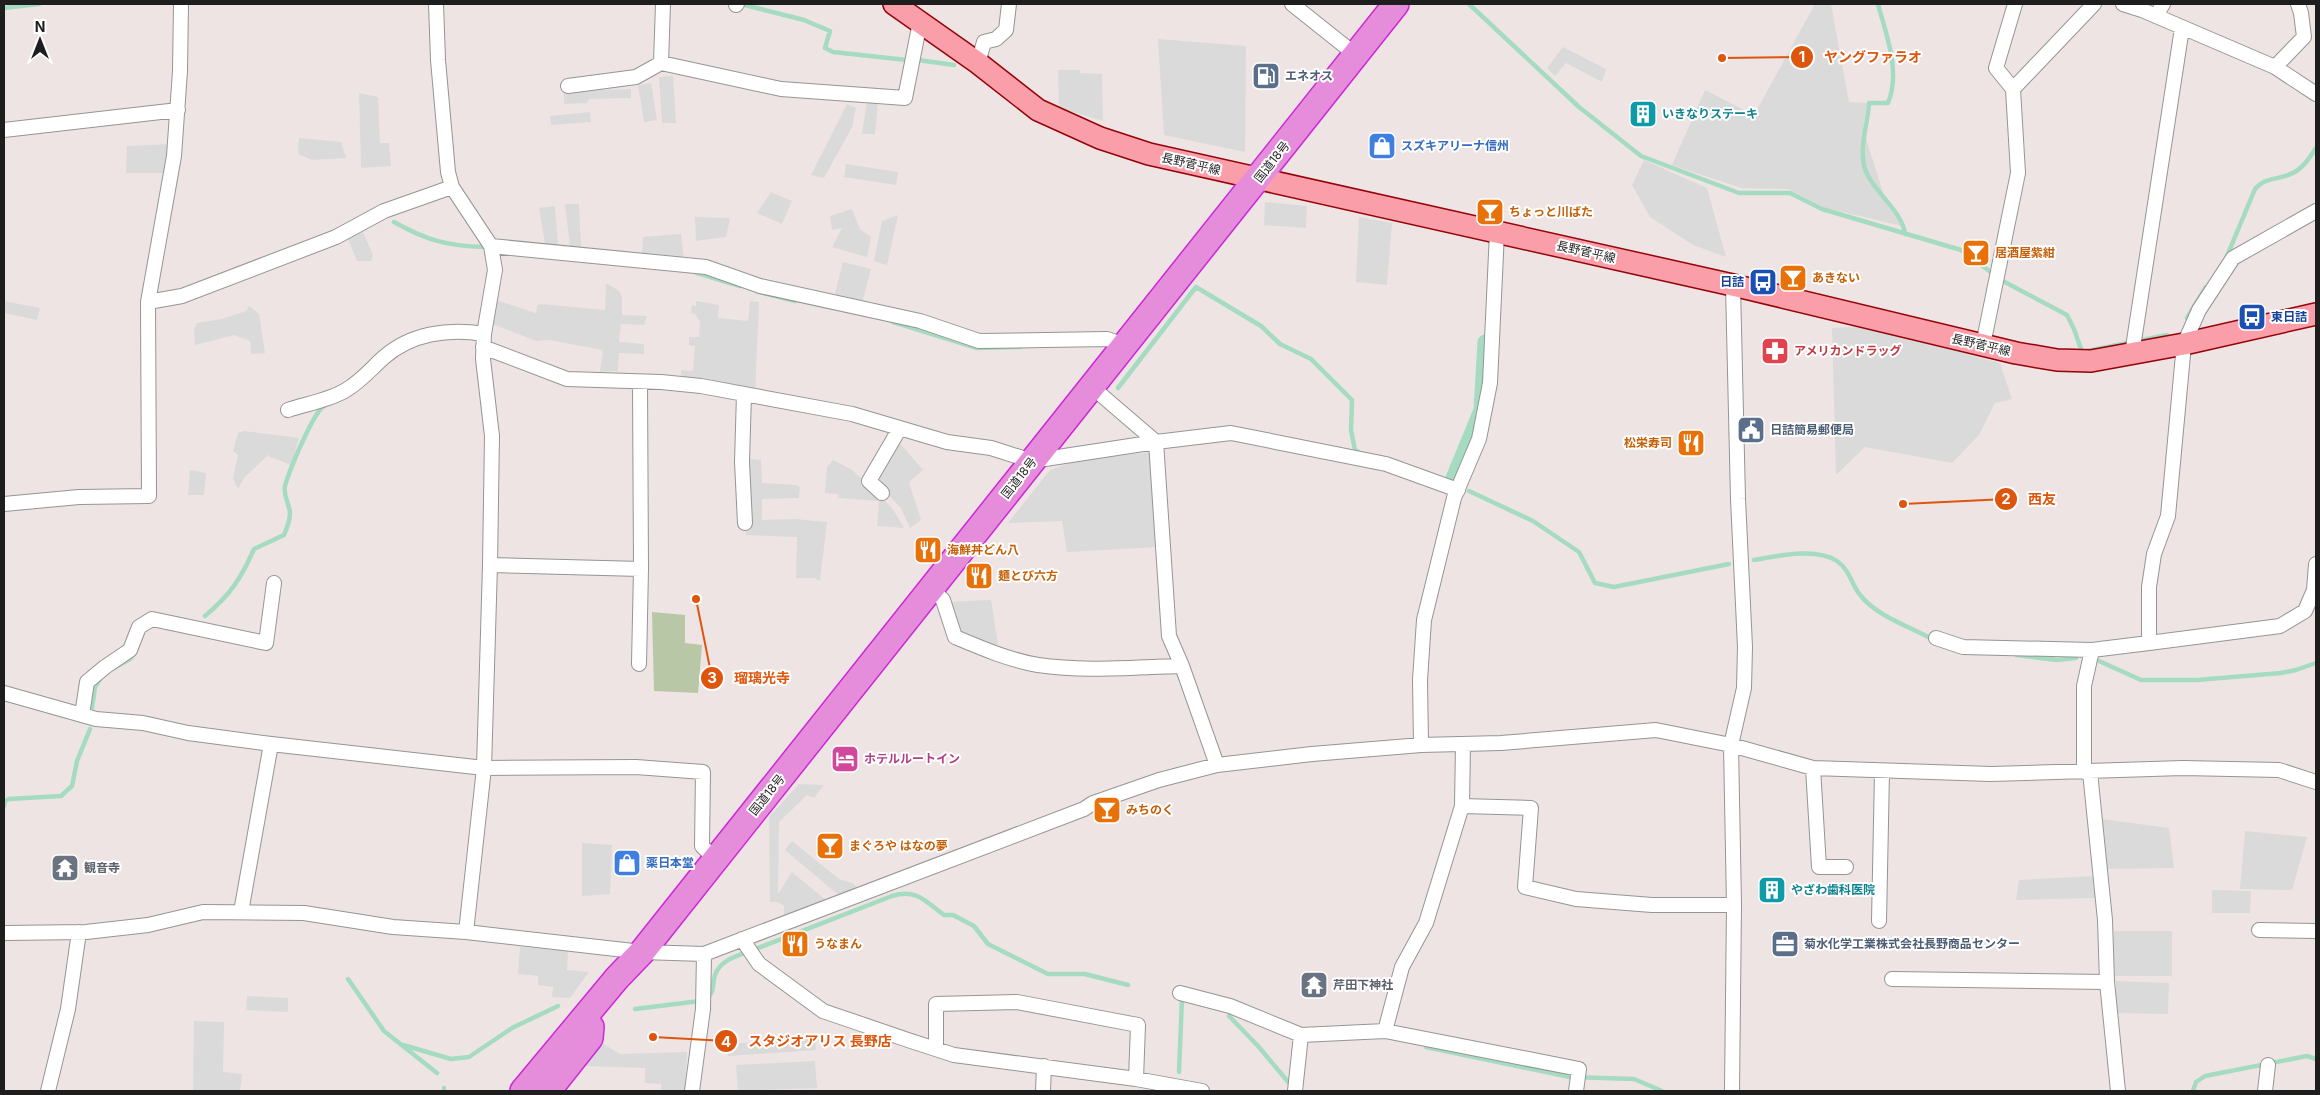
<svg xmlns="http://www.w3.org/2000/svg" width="2320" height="1095" font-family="Inter,'Noto Sans JP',sans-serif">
<rect width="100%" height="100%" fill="#efe4e4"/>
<path fill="#b8c7a5" d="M 652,612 L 685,615 L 685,643 L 702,645 L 698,693 L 654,691 Z"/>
<path fill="#dadada" d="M 1815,4 L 1831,4 L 1849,102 L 1867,103 L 1863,129 L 1887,205 L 1902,226 L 1826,208 L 1788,189 L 1741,188 L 1672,165 L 1705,90 L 1754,115 Z
M 1158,39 L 1246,46 L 1245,152 L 1164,135 Z
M 1563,47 L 1606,69 L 1602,82 L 1566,63 L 1555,76 L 1547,68 Z
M 1058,70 L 1080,70 L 1080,73 L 1102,74 L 1103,121 L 1059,108 Z
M 673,76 L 676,123 L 662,123 L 659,77 Z
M 651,83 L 657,120 L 644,122 L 638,85 Z
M 631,89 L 631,98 L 589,99 L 587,103 L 564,104 L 564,91 Z
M 359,93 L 378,97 L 380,143 L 389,143 L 391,166 L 361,168 Z
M 867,101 L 878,102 L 875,134 L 862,134 Z
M 847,104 L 856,108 L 852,127 L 824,178 L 811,175 Z
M 590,112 L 591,122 L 551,125 L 550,116 Z
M 299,138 L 341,142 L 346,158 L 312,160 L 298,154 Z
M 171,144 L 169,173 L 126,173 L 127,146 Z
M 1644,160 L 1707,188 L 1726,257 L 1693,245 L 1650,217 L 1632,185 Z
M 846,164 L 898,172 L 896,185 L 844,177 Z
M 771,192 L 792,201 L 782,224 L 757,213 Z
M 1265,202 L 1307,206 L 1306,228 L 1264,225 Z
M 565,204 L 579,204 L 581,247 L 570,246 Z
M 555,206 L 558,246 L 545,244 L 539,208 Z
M 852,209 L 860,229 L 871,237 L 867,257 L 832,247 L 842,228 L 832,230 L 830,216 Z
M 898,215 L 887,265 L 874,261 L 882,221 Z
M 695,217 L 730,218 L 726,237 L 696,241 Z
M 1359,217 L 1392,223 L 1387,285 L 1356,282 Z
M 363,232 L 373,255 L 371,261 L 357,261 L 348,239 Z
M 681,234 L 684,261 L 642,256 L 643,237 Z
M 843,262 L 871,269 L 862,303 L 834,297 Z
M 606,283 L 619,291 L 622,297 L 622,315 L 647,316 L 644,325 L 621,324 L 619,342 L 644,344 L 644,354 L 619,353 L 618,371 L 600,372 L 603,350 L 548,340 L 536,341 L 495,325 L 491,319 L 496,300 L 536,313 L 537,305 L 542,304 L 605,310 Z
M 4,301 L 40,308 L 37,320 L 4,313 Z
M 696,301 L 719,305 L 718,318 L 748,321 L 750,301 L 759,302 L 755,397 L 681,379 L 681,370 L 693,371 L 695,346 L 689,345 L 689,337 L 699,337 L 700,322 L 695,314 L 691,313 L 692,305 L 696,306 Z
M 249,306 L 259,314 L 265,353 L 251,354 L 250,341 L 234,335 L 195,345 L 194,329 L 197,323 L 222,319 L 246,311 Z
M 1851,327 L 1872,329 L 2000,363 L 2012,399 L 1995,403 L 1979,435 L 1952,463 L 1865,447 L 1836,475 L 1832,328 Z
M 244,431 L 299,438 L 291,465 L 268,456 L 270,453 L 244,478 L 238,489 L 233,478 L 238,455 L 233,451 L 238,433 Z
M 898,441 L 923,470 L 909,482 L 921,520 L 910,528 L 901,508 L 877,483 L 877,479 Z
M 1154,452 L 1157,547 L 1067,552 L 1062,521 L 1008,523 L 1050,470 L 1078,460 Z
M 749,459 L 761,460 L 762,483 L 796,485 L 800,487 L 799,498 L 762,499 L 762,520 L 795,519 L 827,522 L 820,581 L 814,578 L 796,578 L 797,537 L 746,535 Z
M 833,460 L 852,470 L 881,496 L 894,511 L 904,528 L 877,526 L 879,501 L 838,498 L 838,494 L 825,493 L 827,467 Z
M 190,470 L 206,473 L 204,495 L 188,495 Z
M 991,600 L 998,645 L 958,635 L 947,602 Z
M 799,784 L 824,785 L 814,798 L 807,795 L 779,822 L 778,894 L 792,872 L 827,901 L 784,916 L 784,906 L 778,902 L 770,902 L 769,817 Z
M 2102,819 L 2169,828 L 2174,868 L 2105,869 Z
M 2245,831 L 2307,837 L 2292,890 L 2240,889 Z
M 792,841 L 839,879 L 852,883 L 863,892 L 842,898 L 785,850 Z
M 582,843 L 612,845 L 610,894 L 582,896 Z
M 2096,876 L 2095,898 L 2016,900 L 2019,880 Z
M 2212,890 L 2251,891 L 2250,913 L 2212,913 Z
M 2114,931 L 2172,931 L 2172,976 L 2114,976 Z
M 520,947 L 568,951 L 567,970 L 589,972 L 570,998 L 552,997 L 553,987 L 538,985 L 538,976 L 518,974 Z
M 2116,981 L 2169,983 L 2168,1014 L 2116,1013 Z
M 247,996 L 288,998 L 288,1012 L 246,1010 Z
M 194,1021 L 224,1022 L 223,1072 L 242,1074 L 240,1091 L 193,1091 Z
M 815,1038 L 816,1050 L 728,1056 L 727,1044 Z
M 602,1043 L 620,1054 L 687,1052 L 685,1091 L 661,1091 L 661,1084 L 645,1083 L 645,1068 L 584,1066 Z
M 815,1061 L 817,1088 L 738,1091 L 736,1065 Z"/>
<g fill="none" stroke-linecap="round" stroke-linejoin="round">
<path stroke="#a5dbc1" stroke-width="4.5" d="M 741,4 L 804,20 L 830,31 L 825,48 L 833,52 L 907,60
M 1469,4 L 1579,107 L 1641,156 L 1739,193 L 1790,193 L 1822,209 L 1961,250 L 1992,273
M 1878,4 C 1886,34 1901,72 1888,103 L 1869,103 C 1868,126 1856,154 1868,176 C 1877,193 1903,214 1905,234
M 4,8 L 39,4
M 918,60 L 954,65
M 394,222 C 426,240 447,246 484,247
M 2227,256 L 2255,189 C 2264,178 2275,180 2288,175 C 2301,171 2309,159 2316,148
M 697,273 L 740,286
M 2001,280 L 2067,315 L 2074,329 L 2082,352 L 2127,343
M 759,292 L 795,301
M 2187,318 L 2206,287
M 893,322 L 977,348 L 1021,347
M 2142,340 L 2167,335
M 1118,388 L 1196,287 L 1261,326 L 1280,344 L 1311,359 L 1352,400 L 1351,430 L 1355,450 L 1360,453
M 1469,491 L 1533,521 L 1579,552 L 1595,583 L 1614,587 L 1729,564
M 1754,560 C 1777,556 1816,547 1837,561 C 1850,570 1852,586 1861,596 C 1878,617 1911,627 1934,640
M 205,616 C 230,595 241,579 254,549 L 284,535 C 287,528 290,520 290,513 C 289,503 283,496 285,486 C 289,471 313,413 324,406
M 2017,655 L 2057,660 L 2076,658
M 2099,661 L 2141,680 L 2197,680 L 2281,673 L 2296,670 L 2316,663
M 114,668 L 130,659 L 134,654
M 92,708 L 95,687 L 100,679
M 4,806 L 5,801 L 9,799 L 61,796 L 72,786 L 77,761 L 90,729
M 753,950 L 892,896 C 917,888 926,902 944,915 L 953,915 L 974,926 L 988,944 L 1048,974 L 1085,974 L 1128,985
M 348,979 L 384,1031 L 437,1073
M 707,998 C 715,992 712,984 715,975 C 720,961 734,957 747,952
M 635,1009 L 700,1001
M 1229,1016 L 1258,1046 L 1289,1083
M 403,1045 L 451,1059 L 469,1057 L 512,1028 L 558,1006
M 1426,1047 L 1570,1077 L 1634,1079 L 1662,1091
M 1179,1072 L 1182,998
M 444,1091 L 444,1088
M 2193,1091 L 2196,1082 L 2205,1076 L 2307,1056 L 2316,1059"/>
<path stroke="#a5dbc1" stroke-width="15" d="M 1451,483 L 1481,410 L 1485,342"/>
<defs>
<path id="street" d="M 436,4 L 438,60 L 448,172 L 452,187 L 491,246 L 495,270 L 484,334 L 483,359 L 492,436 L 490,565 L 484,768 L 466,932
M 1292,4 L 1356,55
M 2123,4 L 2142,10 L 2275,67 L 2316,94
M 736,5 L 737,4
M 2156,16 L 2163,4
M 661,63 L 663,4
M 978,63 L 984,42 L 996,39 L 1006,30 L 1009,4
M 2275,67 L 2304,37 L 2301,13 L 2298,4
M 568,86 L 636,77 L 661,63 L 781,89 L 905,98 L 920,22
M 2013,89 L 2094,4
M 4,130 L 178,110
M 491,246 L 706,267 L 760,286 L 920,321 L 979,341 L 1107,339 L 1125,345
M 148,302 L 182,296 L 336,237 L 384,211 L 452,187
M 1983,345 L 2018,173 L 2013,89 L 1996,68 L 2015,4
M 483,347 L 567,379 L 661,382 L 701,386 L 852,414 L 947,442 L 991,448 L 1032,461 L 1156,442 L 1092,387
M 2132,354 L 2182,28
M 744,394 L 742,462 L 745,523
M 288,410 C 306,404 330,400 346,390 C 361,381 371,369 383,358 C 411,333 449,328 484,334
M 882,493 L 869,481 L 900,428
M 4,504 L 79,497 L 149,496 L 148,302 L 174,156 L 180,71 L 181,4
M 2316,564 L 2314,590 L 2316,592
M 490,565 L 641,569
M 932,589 L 943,600 L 955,637 C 981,648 1009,660 1038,665 C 1085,672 1135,667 1182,666
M 1936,638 L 1963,647 L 2092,650
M 2149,643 L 2280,626 L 2305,611 L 2314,590
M 639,664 L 641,569 L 640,382
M 4,693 L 96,719 L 143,723 L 188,733 L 271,744 L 484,768 L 636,767 L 703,772 L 702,846 L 716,860
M 82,715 L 87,682 L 105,667 L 130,650 L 139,627 L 152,619 L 266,643 L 274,583
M 1421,745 L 1420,680 L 1424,620 L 1454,498 L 1479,439 L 1490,383 L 1497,232
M 1217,765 L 1182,666 L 1169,636 L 1156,442 L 1231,433 L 1386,464 L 1458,490
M 1813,768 L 1819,867 L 1846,867
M 2084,772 L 2084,686 L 2092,650 L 2149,643 L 2149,587 L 2154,554 L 2168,516 L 2184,344 L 2199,310 L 2233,258 L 2316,211
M 2090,772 L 2105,920 L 2107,982 L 2118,1091
M 1462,806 L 1531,808 L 1525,887 L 1576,899 L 1652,905 L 1734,905
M 241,912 L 271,744
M 1879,921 L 1882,772
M 2259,930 L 2316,931
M 4,933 L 86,932 L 148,925 L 203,912 L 304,913 L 393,927 L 466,932 L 642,952 L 704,954 L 1084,809 L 1093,803 L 1159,780 L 1217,765 L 1312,754 L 1421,745 L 1501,743 L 1656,730 L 1731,745 L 1813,768 L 1991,774 L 2183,768 L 2279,770 L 2316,782
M 742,939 L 759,964 L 823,1011 L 908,1040 L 954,1055 L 1136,1079 L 1202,1091
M 1892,979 L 2107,982
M 1180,993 L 1230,1006 L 1301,1035
M 1385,1031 L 1579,1069 L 1576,1091
M 936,1048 L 936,1004 L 1017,1002 L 1138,1025 L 1136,1079
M 48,1091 L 68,1009 L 79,932
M 692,1091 L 703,1009 L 704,954
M 1043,1091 L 1044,1066
M 1295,1091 L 1301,1035 L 1385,1031 L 1402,967 L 1426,923 L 1462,806 L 1463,744
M 1732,1091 L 1734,905 L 1731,745 L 1744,688 L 1745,647 L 1738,499 L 1733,286
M 2265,1091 L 2268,1065"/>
<path id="primary" d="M 894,4 L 978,63 L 1038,110 L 1100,138 L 1149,154 L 1737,286 L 2016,353 L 2057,360 L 2091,361 L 2184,344 L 2316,314"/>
<path id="highway" d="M 523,1091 L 617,978 L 642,952 L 1396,4
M 548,1091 L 590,1038 L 591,1027"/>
</defs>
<use href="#street" stroke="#959595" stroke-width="16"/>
<use href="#primary" stroke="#940308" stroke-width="24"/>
<use href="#highway" stroke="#cd28d6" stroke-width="28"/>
<use href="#street" stroke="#fff" stroke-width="14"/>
<use href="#primary" stroke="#fa9eaa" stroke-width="21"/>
<use href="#highway" stroke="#e58ddb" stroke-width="25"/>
</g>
<defs>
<symbol id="fuel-square" viewBox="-11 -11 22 22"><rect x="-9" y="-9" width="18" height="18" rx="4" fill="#5c6f8a" stroke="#fff"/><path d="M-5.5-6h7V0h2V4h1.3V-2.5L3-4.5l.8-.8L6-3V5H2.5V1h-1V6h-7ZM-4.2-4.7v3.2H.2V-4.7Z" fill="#fff"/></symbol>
<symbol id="building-square" viewBox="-11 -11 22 22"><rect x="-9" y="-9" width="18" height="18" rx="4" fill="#0f9aa8" stroke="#fff"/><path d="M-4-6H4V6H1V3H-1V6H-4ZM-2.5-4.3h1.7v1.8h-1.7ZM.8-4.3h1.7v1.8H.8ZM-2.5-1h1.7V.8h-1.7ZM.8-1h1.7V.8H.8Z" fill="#fff"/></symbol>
<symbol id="shop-square" viewBox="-11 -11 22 22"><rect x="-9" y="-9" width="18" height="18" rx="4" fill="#3f7fe0" stroke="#fff"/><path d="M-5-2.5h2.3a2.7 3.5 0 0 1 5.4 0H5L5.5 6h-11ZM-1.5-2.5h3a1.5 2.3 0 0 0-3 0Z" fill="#fff"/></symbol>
<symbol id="bar-square" viewBox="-11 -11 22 22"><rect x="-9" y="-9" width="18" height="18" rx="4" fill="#e8710a" stroke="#fff"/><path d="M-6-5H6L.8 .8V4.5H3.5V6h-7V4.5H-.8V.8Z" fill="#fff"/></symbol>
<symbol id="bus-square" viewBox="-11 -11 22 22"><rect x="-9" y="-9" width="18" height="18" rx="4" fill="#1a4fb4" stroke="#fff"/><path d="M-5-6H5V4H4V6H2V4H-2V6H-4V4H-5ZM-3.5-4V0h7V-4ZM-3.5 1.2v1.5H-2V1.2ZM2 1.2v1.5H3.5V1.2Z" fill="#fff"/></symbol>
<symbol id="pharmacy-square" viewBox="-11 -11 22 22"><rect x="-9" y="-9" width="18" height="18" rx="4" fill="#e0444e" stroke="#fff"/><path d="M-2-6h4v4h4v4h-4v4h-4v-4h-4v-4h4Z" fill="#fff"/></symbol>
<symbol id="civic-square" viewBox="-11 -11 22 22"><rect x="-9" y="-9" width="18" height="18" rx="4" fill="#5c6f8a" stroke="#fff"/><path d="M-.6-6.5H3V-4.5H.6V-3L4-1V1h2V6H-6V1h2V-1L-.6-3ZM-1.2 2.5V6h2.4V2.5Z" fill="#fff"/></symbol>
<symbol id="restaurant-square" viewBox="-11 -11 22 22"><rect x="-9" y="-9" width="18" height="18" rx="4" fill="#e8710a" stroke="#fff"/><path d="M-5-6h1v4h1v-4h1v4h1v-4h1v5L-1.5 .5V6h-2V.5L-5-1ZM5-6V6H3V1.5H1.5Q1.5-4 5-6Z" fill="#fff"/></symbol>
<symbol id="hotel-square" viewBox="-11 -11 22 22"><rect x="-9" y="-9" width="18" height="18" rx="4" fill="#d1479c" stroke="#fff"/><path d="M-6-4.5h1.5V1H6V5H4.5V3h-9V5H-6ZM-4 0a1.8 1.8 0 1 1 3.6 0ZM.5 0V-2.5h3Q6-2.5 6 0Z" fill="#fff"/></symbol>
<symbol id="temple-square" viewBox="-11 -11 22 22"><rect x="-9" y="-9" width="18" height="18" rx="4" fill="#6b7280" stroke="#fff"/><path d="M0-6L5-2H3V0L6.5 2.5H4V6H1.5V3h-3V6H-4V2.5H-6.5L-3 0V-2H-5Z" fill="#fff"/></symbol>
<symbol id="office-square" viewBox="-11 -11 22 22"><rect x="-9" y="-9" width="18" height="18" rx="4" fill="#5c6f8a" stroke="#fff"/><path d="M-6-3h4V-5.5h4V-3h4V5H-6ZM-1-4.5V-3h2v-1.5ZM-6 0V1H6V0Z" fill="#fff"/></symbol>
</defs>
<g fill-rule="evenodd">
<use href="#fuel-square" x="1250" y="60" width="32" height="32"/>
<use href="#building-square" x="1627" y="98" width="32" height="32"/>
<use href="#shop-square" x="1366" y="130" width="32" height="32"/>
<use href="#bar-square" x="1474" y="196" width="32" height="32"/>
<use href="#bar-square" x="1960" y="237" width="32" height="32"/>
<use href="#bar-square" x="1777" y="262" width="32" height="32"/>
<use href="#bus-square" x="1747" y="266" width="32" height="32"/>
<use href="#bus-square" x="2236" y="301" width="32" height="32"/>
<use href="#pharmacy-square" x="1759" y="335" width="32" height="32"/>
<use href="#civic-square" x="1735" y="414" width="32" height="32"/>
<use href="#restaurant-square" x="1675" y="427" width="32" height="32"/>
<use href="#restaurant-square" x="912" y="534" width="32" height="32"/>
<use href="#restaurant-square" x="963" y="560" width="32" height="32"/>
<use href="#hotel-square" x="829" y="743" width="32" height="32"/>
<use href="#bar-square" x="1091" y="794" width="32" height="32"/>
<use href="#bar-square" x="814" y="830" width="32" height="32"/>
<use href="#shop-square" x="611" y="847" width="32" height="32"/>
<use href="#temple-square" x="49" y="852" width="32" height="32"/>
<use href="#building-square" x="1756" y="874" width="32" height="32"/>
<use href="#restaurant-square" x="779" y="928" width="32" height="32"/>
<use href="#office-square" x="1769" y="928" width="32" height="32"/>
<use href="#temple-square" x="1298" y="969" width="32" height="32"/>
</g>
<g text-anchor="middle" stroke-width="4" stroke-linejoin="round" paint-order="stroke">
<g font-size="12" font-weight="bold" fill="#4e5e75" stroke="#fff" text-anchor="start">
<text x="1285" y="80">エネオス</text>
<text x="1770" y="434">日詰簡易郵便局</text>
<text x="1804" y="948">菊水化学工業株式会社長野商品センター</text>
</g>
<g font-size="12" font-weight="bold" fill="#0d838f" stroke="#fff" text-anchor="start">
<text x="1662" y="118">いきなりステーキ</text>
<text x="1791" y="894">やざわ歯科医院</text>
</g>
<g font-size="12" font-weight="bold" fill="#366cbe" stroke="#fff" text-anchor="start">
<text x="1401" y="150">スズキアリーナ信州</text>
<text x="646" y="867">薬日本堂</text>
</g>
<g font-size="12" fill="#1e1e1e" stroke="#fff">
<text transform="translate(1272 162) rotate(-52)" y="4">国道18号</text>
<text transform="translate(1191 164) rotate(13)" y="4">長野菅平線</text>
<text transform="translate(1586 252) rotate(13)" y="4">長野菅平線</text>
<text transform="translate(1981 345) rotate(13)" y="4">長野菅平線</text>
<text transform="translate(1019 478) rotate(-52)" y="4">国道18号</text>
<text transform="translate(767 795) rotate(-51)" y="4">国道18号</text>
</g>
<g font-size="12" font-weight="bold" fill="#c56008" stroke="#fff" text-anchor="start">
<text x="1509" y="216">ちょっと川ばた</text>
<text x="1995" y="257">居酒屋紫紺</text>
<text x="1812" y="282">あきない</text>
<text x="1672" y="447" text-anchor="end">松栄寿司</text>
<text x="947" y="554">海鮮丼どん八</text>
<text x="998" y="580">麺とび六方</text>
<text x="1126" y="814">みちのく</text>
<text x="849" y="850">まぐろや はなの夢</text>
<text x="814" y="948">うなまん</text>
</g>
<g font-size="12" font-weight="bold" fill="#164399" stroke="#fff" text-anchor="end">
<text x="1744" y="286">日詰</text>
<text x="2271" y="321" text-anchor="start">東日詰</text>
</g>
<g font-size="12" font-weight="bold" fill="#be3a42" stroke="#fff" text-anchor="start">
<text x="1794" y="355">アメリカンドラッグ</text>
</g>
<g font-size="12" font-weight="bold" fill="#b23c85" stroke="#fff" text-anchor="start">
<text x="864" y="763">ホテルルートイン</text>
</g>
<g font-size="12" font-weight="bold" fill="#5b616d" stroke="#fff" text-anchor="start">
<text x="84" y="872">観音寺</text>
<text x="1333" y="989">芹田下神社</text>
</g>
</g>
<path fill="none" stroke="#de560d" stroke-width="2" d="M1722 58L1802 57M1903 504L2006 499M696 599L712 678M653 1037L726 1041"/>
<g fill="#de560d" stroke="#fff" stroke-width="2">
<circle cx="1722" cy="58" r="5"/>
<circle cx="1903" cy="504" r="5"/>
<circle cx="696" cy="599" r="5"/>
<circle cx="653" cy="1037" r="5"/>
<circle cx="1802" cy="57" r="12"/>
<circle cx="2006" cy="499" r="12"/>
<circle cx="712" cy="678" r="12"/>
<circle cx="726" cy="1041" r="12"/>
</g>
<g font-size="15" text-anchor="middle" font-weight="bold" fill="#fff">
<text x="1802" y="62">1</text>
<text x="2006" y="504">2</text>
<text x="712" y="683">3</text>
<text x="726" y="1047">4</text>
</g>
<g font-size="14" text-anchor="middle" font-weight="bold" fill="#de560d" stroke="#fff" stroke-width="4" stroke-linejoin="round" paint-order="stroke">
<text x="1873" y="62">ヤングファラオ</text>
<text x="2042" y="504">西友</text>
<text x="762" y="683">瑠璃光寺</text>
<text x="820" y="1046">スタジオアリス 長野店</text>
</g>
<rect width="2320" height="1095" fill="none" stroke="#1e1e1e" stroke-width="10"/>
<g transform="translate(40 40)" stroke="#ffffff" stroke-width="4" paint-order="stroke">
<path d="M0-4L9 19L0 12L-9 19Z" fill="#1e1e1e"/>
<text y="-8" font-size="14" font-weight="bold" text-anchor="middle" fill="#1e1e1e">N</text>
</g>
</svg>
